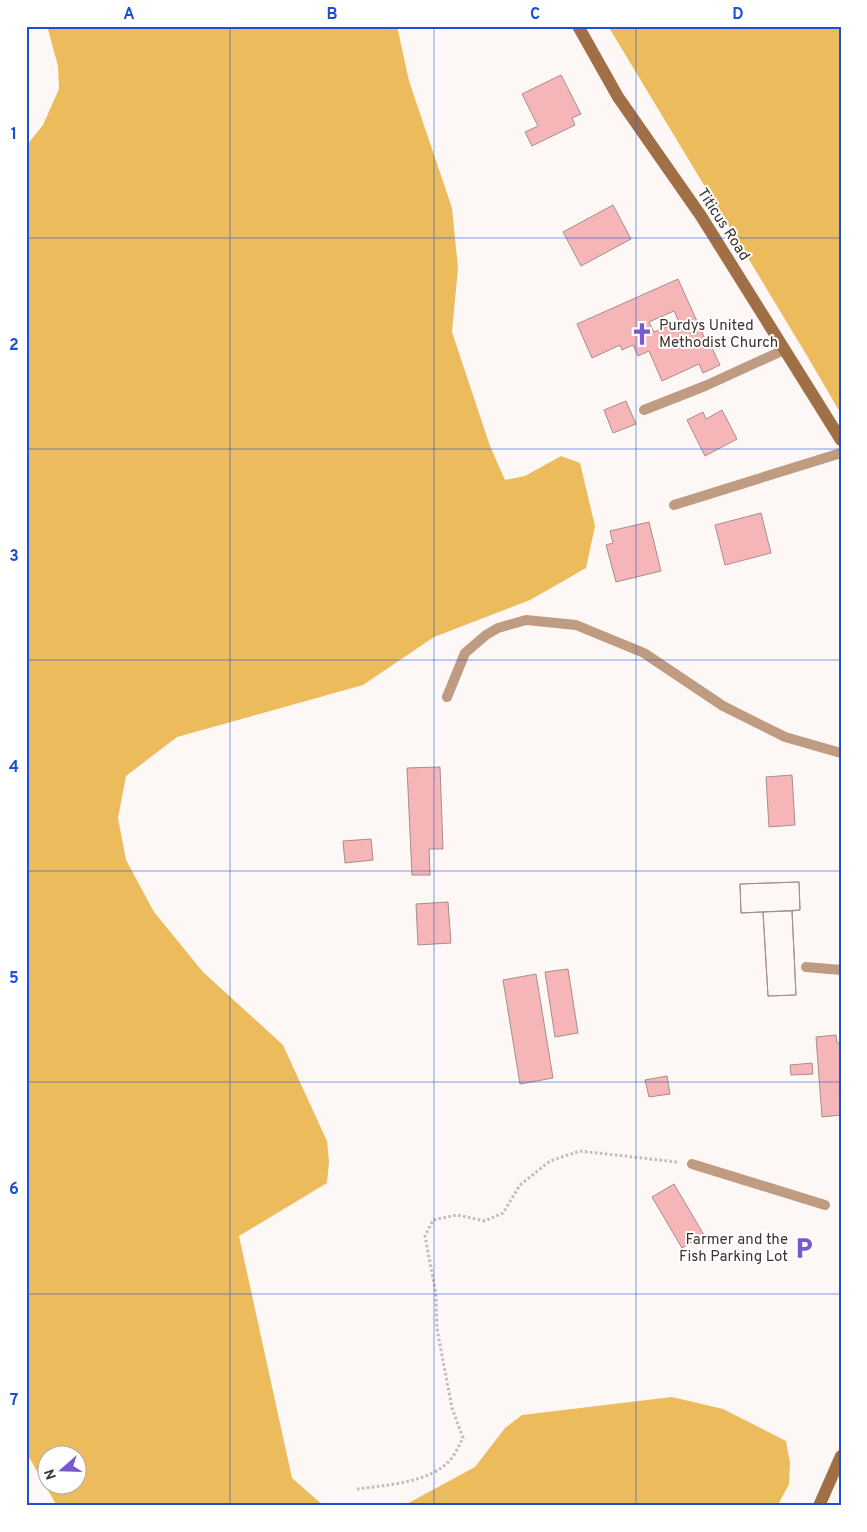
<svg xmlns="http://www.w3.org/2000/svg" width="867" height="1532" font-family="Overpass,sans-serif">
<rect width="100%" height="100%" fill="#fdf8f6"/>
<path fill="#ecbb5c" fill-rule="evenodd" d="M 47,26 L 397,26 L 409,81 L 452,208 L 458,268 L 452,332 L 490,446 L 505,480 L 525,476 L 561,456 L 580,463 L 595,526 L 586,568 L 530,600 L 434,637 L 363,685 L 177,737 L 126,776 L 118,818 L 126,860 L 154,912 L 203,972 L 283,1045 L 327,1141 L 329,1162 L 327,1183 L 239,1236 L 292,1478 L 324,1506 L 57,1506 L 26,1452 L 26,146 L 43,125 L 59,89 L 58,66 ZM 48,1454 L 78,1454 L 78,1484 L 48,1484 Z
M 608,26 L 841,26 L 841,414 L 809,359 Z
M 672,1397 L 723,1409 L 786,1441 L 790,1463 L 789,1484 L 779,1503 L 766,1506 L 403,1506 L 475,1467 L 505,1428 L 522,1415 Z"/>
<path fill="#f6b6b7" stroke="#a78d8d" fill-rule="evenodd" d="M 561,75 L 581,114 L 572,118 L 575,125 L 532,146 L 525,132 L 538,126 L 522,94 Z
M 613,205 L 631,239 L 581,266 L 563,232 Z
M 678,279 L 709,348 L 711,346 L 720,365 L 703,373 L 699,364 L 662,381 L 649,351 L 638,356 L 633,345 L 622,350 L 620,345 L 592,358 L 577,324 ZM 674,311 L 679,322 L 654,332 L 649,322 Z
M 626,401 L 636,424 L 613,433 L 604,410 Z
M 722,410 L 737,439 L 705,456 L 687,420 L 703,412 L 706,419 Z
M 761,513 L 771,553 L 725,565 L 715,525 Z
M 649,522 L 661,571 L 616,582 L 606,545 L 613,543 L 610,531 Z
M 440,767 L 443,849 L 429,849 L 430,875 L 412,875 L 407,768 Z
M 792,775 L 795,825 L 769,827 L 766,777 Z
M 371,839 L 373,860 L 345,863 L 343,841 Z
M 799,882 L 800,910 L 792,911 L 796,995 L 768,996 L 763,912 L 741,913 L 740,884 Z
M 799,882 L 800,910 L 741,913 L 740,884 Z
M 448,902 L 451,943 L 418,945 L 416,904 Z
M 792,911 L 796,995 L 768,996 L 763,912 Z
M 568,969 L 578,1033 L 555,1037 L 545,972 Z
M 536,974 L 553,1078 L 520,1084 L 503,980 Z
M 836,1035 L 837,1043 L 841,1043 L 841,1090 L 839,1090 L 841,1115 L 822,1117 L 816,1037 Z
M 812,1063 L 813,1074 L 791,1075 L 790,1065 Z
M 667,1076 L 670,1094 L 649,1097 L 645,1080 Z
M 674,1184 L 704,1235 L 682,1248 L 652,1197 Z"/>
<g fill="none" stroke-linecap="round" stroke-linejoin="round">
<path stroke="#c2bbb9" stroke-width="3" stroke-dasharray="2.5 2.5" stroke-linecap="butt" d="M 357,1489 C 386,1485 431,1483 451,1459 C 456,1453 459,1445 463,1438 L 452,1408 L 437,1329 L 436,1294 L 425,1236 L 433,1220 L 457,1215 L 485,1221 L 503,1213 L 520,1185 L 550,1161 L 580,1151 L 677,1162"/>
<path stroke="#bf9c81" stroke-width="10" d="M 644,410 L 705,386 L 784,350
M 674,505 L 841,453
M 447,697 L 465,653 L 486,635 L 498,628 L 526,620 L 576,625 L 644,653 L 723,706 L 785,737 L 841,753
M 806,967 L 841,970
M 692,1164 L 825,1205"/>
<path stroke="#a06f45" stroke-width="12" d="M 578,26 L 618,97 L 701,216 L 841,440
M 819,1506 L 841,1456"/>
</g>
<path fill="none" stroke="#1d4ed8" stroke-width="1" stroke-opacity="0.55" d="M 230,26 L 230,1506M 434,26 L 434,1506M 636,26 L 636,1506M 26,238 L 841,238M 26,449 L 841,449M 26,660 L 841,660M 26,871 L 841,871M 26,1082 L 841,1082M 26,1294 L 841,1294"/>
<defs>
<symbol id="church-bare" viewBox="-9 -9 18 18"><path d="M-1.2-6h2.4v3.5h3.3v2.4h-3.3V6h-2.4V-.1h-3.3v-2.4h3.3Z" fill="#7a58d2" stroke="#fff" stroke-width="2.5" paint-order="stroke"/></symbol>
<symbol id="parking-bare" viewBox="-9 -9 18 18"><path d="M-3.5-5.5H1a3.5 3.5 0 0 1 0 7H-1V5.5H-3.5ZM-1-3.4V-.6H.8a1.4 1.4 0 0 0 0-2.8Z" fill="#7a58d2" stroke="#fff" stroke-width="2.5" paint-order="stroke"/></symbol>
</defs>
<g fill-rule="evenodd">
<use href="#church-bare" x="626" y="318" width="32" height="32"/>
<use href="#parking-bare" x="788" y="1232" width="32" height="32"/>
</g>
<g text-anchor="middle" stroke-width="4" stroke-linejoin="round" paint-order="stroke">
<g font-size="15" fill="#3d3330" stroke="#fff">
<text transform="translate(724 224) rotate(57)" y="5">Titicus Road</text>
</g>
<g font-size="15" fill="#3d3330" stroke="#fff" text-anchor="start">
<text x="659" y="330">Purdys United<tspan x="659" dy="17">Methodist Church</tspan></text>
<text x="788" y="1244" text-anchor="end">Farmer and the<tspan x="788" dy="17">Fish Parking Lot</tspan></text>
</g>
</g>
<rect width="867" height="1532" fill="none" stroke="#ffffff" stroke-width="55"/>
<g transform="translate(62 1470) rotate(250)"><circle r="24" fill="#ffffff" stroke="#b1adac"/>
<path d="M0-4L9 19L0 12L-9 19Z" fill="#7a58d2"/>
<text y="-8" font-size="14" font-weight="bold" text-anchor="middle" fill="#3d3330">N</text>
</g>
<rect x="28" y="28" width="812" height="1476" fill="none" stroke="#1d4ed8" stroke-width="2"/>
<g font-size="16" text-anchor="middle" font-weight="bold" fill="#1d4ed8">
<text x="129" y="19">A</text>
<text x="332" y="19">B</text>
<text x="535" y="19">C</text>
<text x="738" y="19">D</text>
<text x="14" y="139">1</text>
<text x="14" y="350">2</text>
<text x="14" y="561">3</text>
<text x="14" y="772">4</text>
<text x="14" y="983">5</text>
<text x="14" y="1194">6</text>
<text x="14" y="1405">7</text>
</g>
</svg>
